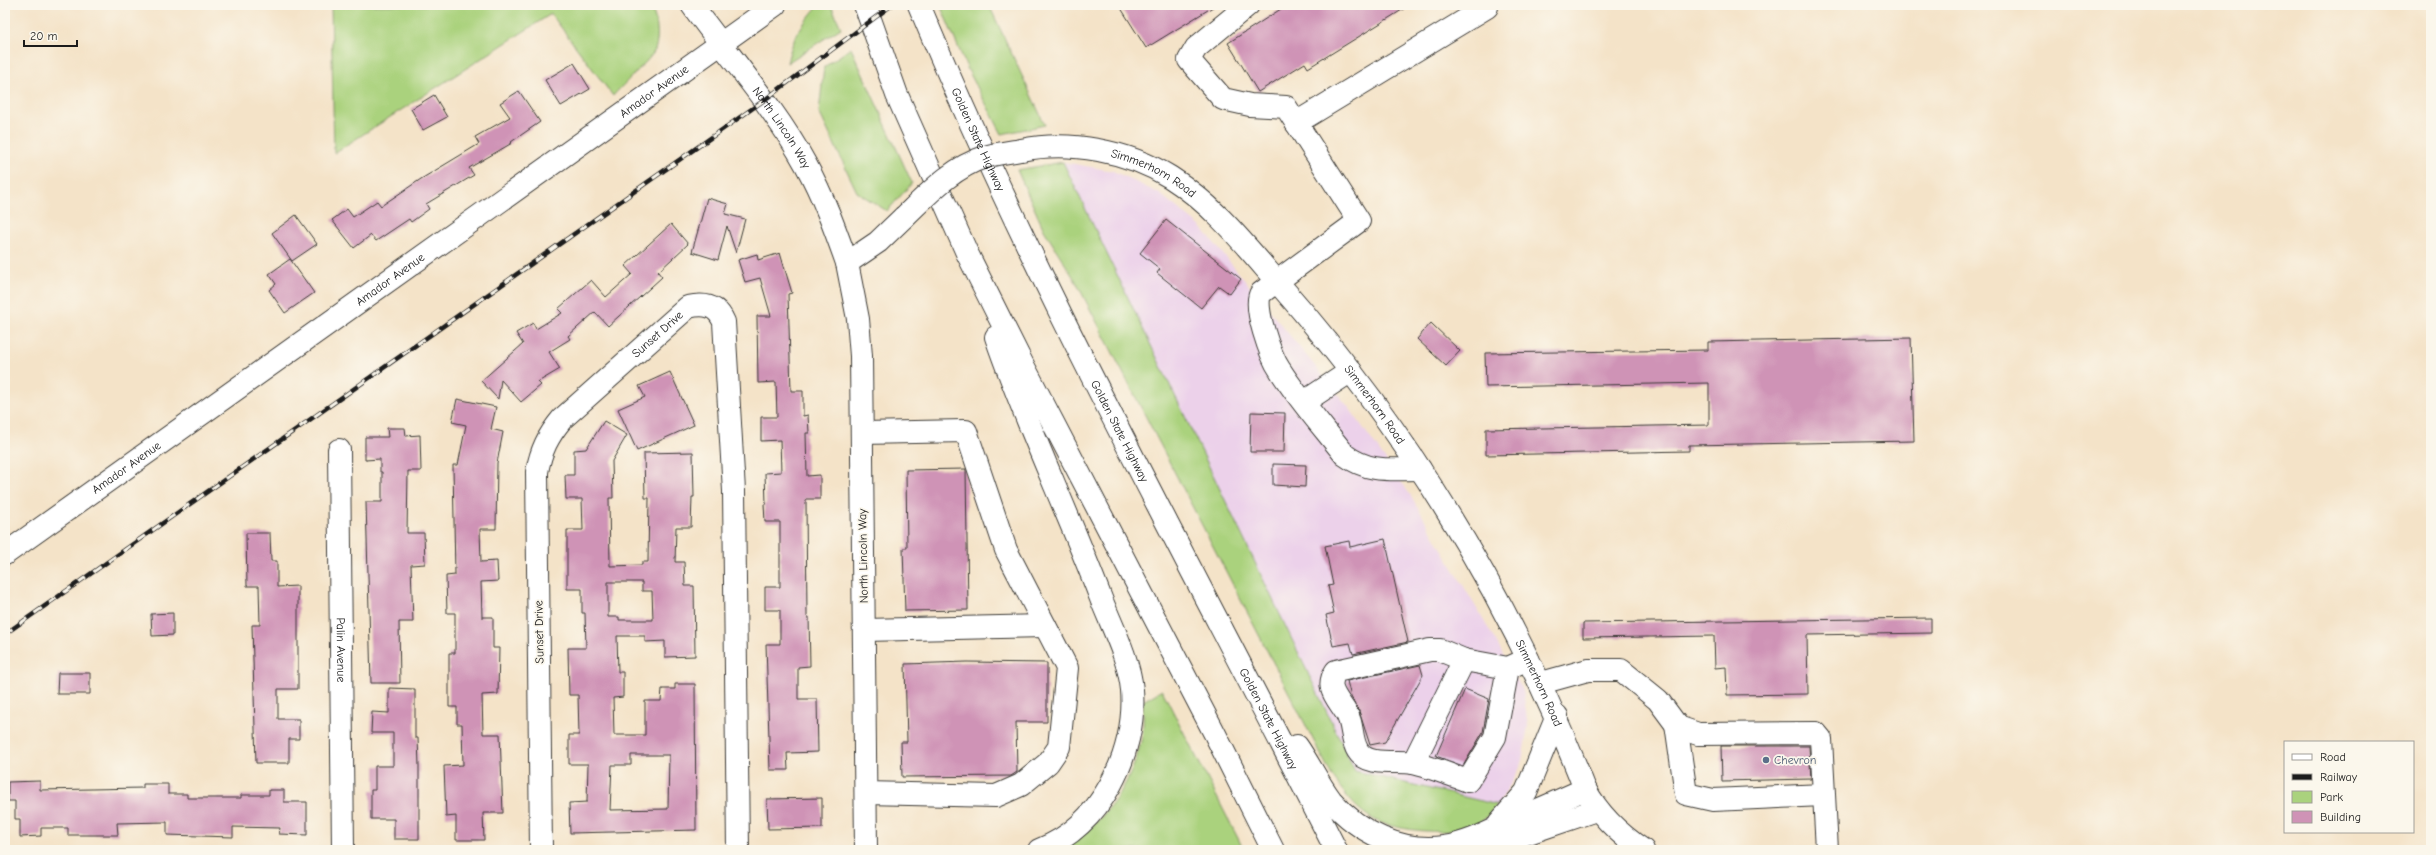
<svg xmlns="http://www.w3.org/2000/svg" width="2436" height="855" font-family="'Comic Neue',sans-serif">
<rect width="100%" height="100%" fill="#fbf7ec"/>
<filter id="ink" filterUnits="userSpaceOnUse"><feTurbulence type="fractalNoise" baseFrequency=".025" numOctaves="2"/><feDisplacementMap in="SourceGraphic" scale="8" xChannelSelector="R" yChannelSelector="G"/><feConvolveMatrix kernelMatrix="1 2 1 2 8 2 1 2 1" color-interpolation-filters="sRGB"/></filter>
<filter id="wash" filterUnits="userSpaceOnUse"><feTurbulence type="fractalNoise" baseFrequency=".012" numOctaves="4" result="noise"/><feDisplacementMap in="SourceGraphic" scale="16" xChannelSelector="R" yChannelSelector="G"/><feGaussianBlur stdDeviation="0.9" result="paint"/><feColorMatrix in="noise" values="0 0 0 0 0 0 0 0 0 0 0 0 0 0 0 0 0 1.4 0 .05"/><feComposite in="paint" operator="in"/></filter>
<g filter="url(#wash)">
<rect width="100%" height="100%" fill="#f4e3c8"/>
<path fill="#ecd1ea" d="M 1063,162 L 1113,171 L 1160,194 L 1201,227 L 1350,409 L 1411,496 L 1491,633 L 1523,691 L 1528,726 L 1521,766 L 1498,805 L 1355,771 Z"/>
<path fill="#aad27d" stroke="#63774c" d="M 331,5 L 649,5 C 657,16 660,36 655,50 C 651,59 621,86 613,96 L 551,14 L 334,153 Z
M 819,5 L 831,5 L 841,28 L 787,63 C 792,39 802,23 819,5 Z
M 940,5 L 989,5 L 1045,125 L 1002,134 L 968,70 Z
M 851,48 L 912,183 L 887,211 L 857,192 L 819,112 L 824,67 Z
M 1063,162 L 1355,771 L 1498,805 C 1491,812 1483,822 1475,826 C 1453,836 1399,831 1377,821 C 1357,812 1344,793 1332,776 L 1075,280 L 1044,230 L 1017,170 Z
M 1162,690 L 1244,850 L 1058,850 C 1102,827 1132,786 1142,737 C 1144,726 1143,712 1143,701 Z"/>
<g id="blocks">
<path fill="#cf93b6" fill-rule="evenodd" d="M 1119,5 L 1216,5 L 1146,48 Z
M 1287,5 L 1410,5 L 1308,68 L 1305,63 L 1258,92 L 1228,43 Z
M 574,63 L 590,89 L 561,106 L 545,80 Z
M 519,91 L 540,122 L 511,142 L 512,143 L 469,168 L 474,175 L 426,204 L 429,209 L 411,222 L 409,219 L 376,241 L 371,235 L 354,248 L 332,220 L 347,209 L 353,217 L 377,201 L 381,206 L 421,179 L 479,144 L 475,137 L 510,117 L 500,103 Z
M 434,95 L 447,117 L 423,130 L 411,109 Z
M 707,198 L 728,204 L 725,214 L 745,219 L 736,253 L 727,226 L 718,260 L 692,252 Z
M 296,215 L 317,244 L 292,261 L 272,233 Z
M 1166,220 L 1241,279 L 1230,294 L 1219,286 L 1201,308 L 1157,273 L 1160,269 L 1140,253 Z
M 671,224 L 688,244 L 658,272 L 662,277 L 608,326 L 595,312 L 568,336 L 570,339 L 549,352 L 560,369 L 538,382 L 541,385 L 521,402 L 501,380 L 498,399 L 481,381 L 523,344 L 516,333 L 533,323 L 536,329 L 562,313 L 558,309 L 591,280 L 606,297 L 632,274 L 625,266 Z
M 780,253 L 792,293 L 788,294 L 791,391 L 803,391 L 803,416 L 808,415 L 809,433 L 806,433 L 807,476 L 820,475 L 820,499 L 806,499 L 807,617 L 809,617 L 810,666 L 798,667 L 798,699 L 817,699 L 818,752 L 787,753 L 788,770 L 770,770 L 766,644 L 780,644 L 780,610 L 765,610 L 765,587 L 780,587 L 780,522 L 765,522 L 764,504 L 766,504 L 765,473 L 781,472 L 780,440 L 761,441 L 761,417 L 777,417 L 776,382 L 758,383 L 757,316 L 771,316 L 760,278 L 745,282 L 738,260 L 757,254 L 758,260 Z
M 290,259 L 314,293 L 285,313 L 269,290 L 276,284 L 269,274 Z
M 1431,323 L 1460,351 L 1446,366 L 1417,339 Z
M 1911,338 L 1914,441 L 1689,445 L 1689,451 L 1486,455 L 1486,429 L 1709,425 L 1709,383 L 1486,387 L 1485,353 L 1708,350 L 1708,342 Z
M 670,372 L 694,425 L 637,451 L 618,409 L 645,397 L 639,386 Z
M 457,399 L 496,407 L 491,429 L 503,432 L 497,463 L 496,529 L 480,529 L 481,562 L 497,561 L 498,581 L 481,582 L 482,617 L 493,617 L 493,648 L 499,648 L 498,694 L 482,695 L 483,734 L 500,734 L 503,813 L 483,813 L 484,840 L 456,840 L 456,816 L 446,817 L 444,766 L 463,765 L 462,724 L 457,724 L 457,707 L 449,707 L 449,653 L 455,653 L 455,613 L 447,613 L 446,576 L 455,575 L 453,465 L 458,465 L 466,425 L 452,422 Z
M 1251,412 L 1285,413 L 1284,452 L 1250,452 Z
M 604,421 L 627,435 L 612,461 L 613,498 L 609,498 L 610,566 L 642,565 L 642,562 L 648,562 L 649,498 L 645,498 L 644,453 L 693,452 L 694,497 L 692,497 L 691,527 L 676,527 L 675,562 L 684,562 L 685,586 L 694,586 L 695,656 L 665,657 L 665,641 L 645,642 L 645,636 L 617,636 L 618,672 L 623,672 L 623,697 L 613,698 L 614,735 L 645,735 L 645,701 L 661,701 L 662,689 L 675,689 L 675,684 L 695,684 L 696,830 L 570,833 L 569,803 L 587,802 L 588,764 L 569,764 L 569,735 L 579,735 L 578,695 L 569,695 L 568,648 L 586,648 L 585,613 L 582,613 L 582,589 L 567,589 L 567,530 L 583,530 L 582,499 L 566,499 L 565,475 L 574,475 L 574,450 L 586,449 ZM 608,582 L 642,582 L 642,591 L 652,591 L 653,620 L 619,620 L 619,617 L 608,617 ZM 631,755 L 669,755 L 668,809 L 610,810 L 612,765 L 631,765 Z
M 387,428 L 405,428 L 406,436 L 420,435 L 421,471 L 408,471 L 407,533 L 424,533 L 425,564 L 411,565 L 413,622 L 399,622 L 400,683 L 371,683 L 366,502 L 382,502 L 382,472 L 380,472 L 380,459 L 365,460 L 365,437 L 388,437 Z
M 1273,464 L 1306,465 L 1305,487 L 1273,485 Z
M 966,469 L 968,610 L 905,611 L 903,548 L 907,548 L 906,470 Z
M 246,533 L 270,533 L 271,561 L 277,561 L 277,587 L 298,586 L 298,689 L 278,689 L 278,719 L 299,719 L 299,739 L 289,739 L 289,763 L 256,763 L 252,625 L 260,625 L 259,586 L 247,586 Z
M 1385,539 L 1408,642 L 1353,654 L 1350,643 L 1333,646 L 1326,615 L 1334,613 L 1328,586 L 1333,585 L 1325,546 L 1349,541 L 1350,547 Z
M 173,613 L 173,635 L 152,636 L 151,614 Z
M 1931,618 L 1931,633 L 1807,635 L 1808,694 L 1727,695 L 1726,667 L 1715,668 L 1714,636 L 1583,638 L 1583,623 Z
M 967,662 L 1047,663 L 1047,722 L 1016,722 L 1017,772 L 1011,776 L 902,777 L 901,742 L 907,742 L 905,664 Z
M 1420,665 L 1423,675 L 1385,742 L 1370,745 L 1359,711 L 1351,697 L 1347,681 Z
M 58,673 L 90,673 L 90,694 L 57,694 Z
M 389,688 L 415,689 L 415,738 L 418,738 L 419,766 L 419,839 L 394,839 L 394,819 L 371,819 L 371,790 L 375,790 L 375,766 L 393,766 L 393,733 L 371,733 L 372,712 L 389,713 Z
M 1465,689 L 1489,699 L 1483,732 L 1463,766 L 1436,756 Z
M 1721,746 L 1809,746 L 1811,779 L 1722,781 Z
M 40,781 L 40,790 L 143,788 L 143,784 L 168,784 L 168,794 L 187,794 L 187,798 L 241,798 L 241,795 L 269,795 L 269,790 L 284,790 L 284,802 L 307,802 L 307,835 L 279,834 L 280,828 L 233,827 L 233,837 L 167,835 L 167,822 L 117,823 L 118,835 L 68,835 L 68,828 L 41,828 L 41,836 L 20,837 L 20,819 L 15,819 L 15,801 L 8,801 L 8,782 Z
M 822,798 L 822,828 L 768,829 L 767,799 Z"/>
</g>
</g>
<g filter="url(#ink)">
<use href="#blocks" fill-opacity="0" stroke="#3c3a36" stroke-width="1"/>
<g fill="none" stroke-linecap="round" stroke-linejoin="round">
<defs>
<g id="minor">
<path id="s1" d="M 692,5 C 730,58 775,108 806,165 C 823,196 835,229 847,263"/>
<path d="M 1248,5 L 1196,48 L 1189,60 L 1223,99 L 1250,105 L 1286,107 L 1359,221 L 1261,293 C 1252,305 1271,357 1280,370 C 1299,400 1323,427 1345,455 C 1369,473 1391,469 1420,469"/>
<path d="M 1296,123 L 1487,7 L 1485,5"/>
<path d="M 1304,402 L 1351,371"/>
<path d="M 862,433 L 966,431 L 1006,550 L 1067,668 L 1059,747 L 1048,763 L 1021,785 L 996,796 L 866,793"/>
<path id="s2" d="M 339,450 L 343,850"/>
<path id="s3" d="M 5,554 L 775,5"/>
<path d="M 864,630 L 1045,626"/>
<path d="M 1508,668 L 1495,737 L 1468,781 C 1450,775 1431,767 1413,763 C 1397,760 1368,767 1358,751 C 1350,739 1354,723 1345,711 C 1336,697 1325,687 1336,671 L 1430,650 L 1440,650 L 1464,660 L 1508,668 L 1528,659"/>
<path d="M 1541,683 L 1588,670 L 1621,670 L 1658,700 L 1678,727 L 1698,734 L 1816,733 L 1821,739 L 1827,850"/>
<path d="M 1676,724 L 1686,794 L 1713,800 L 1823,795"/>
<path d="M 1413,763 L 1464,660"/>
<path d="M 1585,789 C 1599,815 1619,834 1643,850"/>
<path id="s4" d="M 541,850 L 537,472 C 541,450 548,436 562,419 L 688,307 C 705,303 717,305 724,322 L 734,491 L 738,850"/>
</g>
<g id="major">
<path id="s5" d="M 1021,150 C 1070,140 1128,151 1170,177 C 1213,204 1246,246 1279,284 C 1410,433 1513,605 1585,789"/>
<path d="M 866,850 L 861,356 L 858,319 L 847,263 L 878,242 L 904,217"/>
</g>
<g id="highway">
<path d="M 865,5 L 897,95 L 967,253 L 1022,363 L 1215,734 L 1273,850"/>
<path id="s6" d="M 919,5 C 1040,295 1194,570 1336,850"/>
<path d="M 996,337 C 1026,425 1067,509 1100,596 C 1111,625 1129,658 1132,690 C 1137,752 1101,827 1039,850"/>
<path d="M 1297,746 C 1309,763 1318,783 1331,800 C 1359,833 1401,853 1444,847 C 1469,843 1491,831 1513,821 C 1537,810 1561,800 1585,789"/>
<path d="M 1499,823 L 1526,792 L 1557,716"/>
<path d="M 1488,850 L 1505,841 L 1596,810"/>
</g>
</defs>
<use href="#minor" stroke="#3c3a36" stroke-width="24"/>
<use href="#major" stroke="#3c3a36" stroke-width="24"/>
<use href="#highway" stroke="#3c3a36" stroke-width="24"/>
<use href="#minor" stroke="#fff" stroke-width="22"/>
<use href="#major" stroke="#fff" stroke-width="22"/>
<use href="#highway" stroke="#fff" stroke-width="22"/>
<defs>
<path id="rail" d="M 5,634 L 763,101 L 892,5"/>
</defs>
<use href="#rail" stroke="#1c1c1c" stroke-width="4.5"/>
<use href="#rail" stroke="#fbf7ec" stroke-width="3" stroke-dasharray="9" stroke-linecap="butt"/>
<defs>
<path id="major-bridge" d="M 904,217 C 928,194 953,167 985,157 C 997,153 1010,152 1021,150"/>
</defs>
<use href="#major-bridge" stroke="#3c3a36" stroke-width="24" stroke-linecap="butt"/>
<use href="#major-bridge" stroke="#fff" stroke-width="22"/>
</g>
</g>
<circle fill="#5c6f8a" stroke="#fbf7ec" stroke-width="1.5" cx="1766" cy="760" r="4"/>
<g text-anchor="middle" stroke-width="3.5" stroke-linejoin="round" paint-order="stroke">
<g font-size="12" fill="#1c1c1c" stroke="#fbf7ec">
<text dy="4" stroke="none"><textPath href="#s3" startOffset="797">Amador Avenue</textPath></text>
<text dy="4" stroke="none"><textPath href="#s1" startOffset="152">North Lincoln Way</textPath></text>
<text dy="4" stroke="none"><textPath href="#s6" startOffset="147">Golden State Highway</textPath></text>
<text dy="4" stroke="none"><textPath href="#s5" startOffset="138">Simmerhorn Road</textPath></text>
<text dy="4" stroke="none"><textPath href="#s3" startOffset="473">Amador Avenue</textPath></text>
<text dy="4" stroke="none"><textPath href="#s4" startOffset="565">Sunset Drive</textPath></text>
<text dy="4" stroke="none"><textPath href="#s5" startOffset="462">Simmerhorn Road</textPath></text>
<text dy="4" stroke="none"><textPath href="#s6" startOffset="471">Golden State Highway</textPath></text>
<text dy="4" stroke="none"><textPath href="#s3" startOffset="149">Amador Avenue</textPath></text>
<text transform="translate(863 556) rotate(-91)" y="4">North Lincoln Way</text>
<text transform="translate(539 632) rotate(-91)" y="4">Sunset Drive</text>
<text dy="4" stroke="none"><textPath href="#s2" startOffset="200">Palin Avenue</textPath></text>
<text dy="4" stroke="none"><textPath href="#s5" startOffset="786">Simmerhorn Road</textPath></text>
<text dy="4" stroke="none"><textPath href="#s6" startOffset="795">Golden State Highway</textPath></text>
</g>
<g font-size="12" fill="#4e5e75" stroke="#fbf7ec" text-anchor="start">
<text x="1774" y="764">Chevron</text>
</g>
</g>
<rect width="2436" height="855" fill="none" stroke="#fbf7ec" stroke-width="20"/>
<rect x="2284" y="741" width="130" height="92" fill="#fbf7ec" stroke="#a29f99"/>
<rect x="2292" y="754" width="20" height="6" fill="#ffffff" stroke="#a29f99"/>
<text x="2320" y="761" font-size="12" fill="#1c1c1c">Road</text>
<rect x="2292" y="774" width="20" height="6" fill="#1c1c1c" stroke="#a29f99"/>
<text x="2320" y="781" font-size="12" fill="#1c1c1c">Railway</text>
<rect x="2292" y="791" width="20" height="12" fill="#aad27d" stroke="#a29f99"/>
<text x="2320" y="801" font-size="12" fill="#1c1c1c">Park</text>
<rect x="2292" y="811" width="20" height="12" fill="#cf93b6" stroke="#a29f99"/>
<text x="2320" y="821" font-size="12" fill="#1c1c1c">Building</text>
<path d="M24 40v6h53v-6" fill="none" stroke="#1c1c1c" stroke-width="2"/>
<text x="30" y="40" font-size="12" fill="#1c1c1c" stroke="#fbf7ec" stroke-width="3" paint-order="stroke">20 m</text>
</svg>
